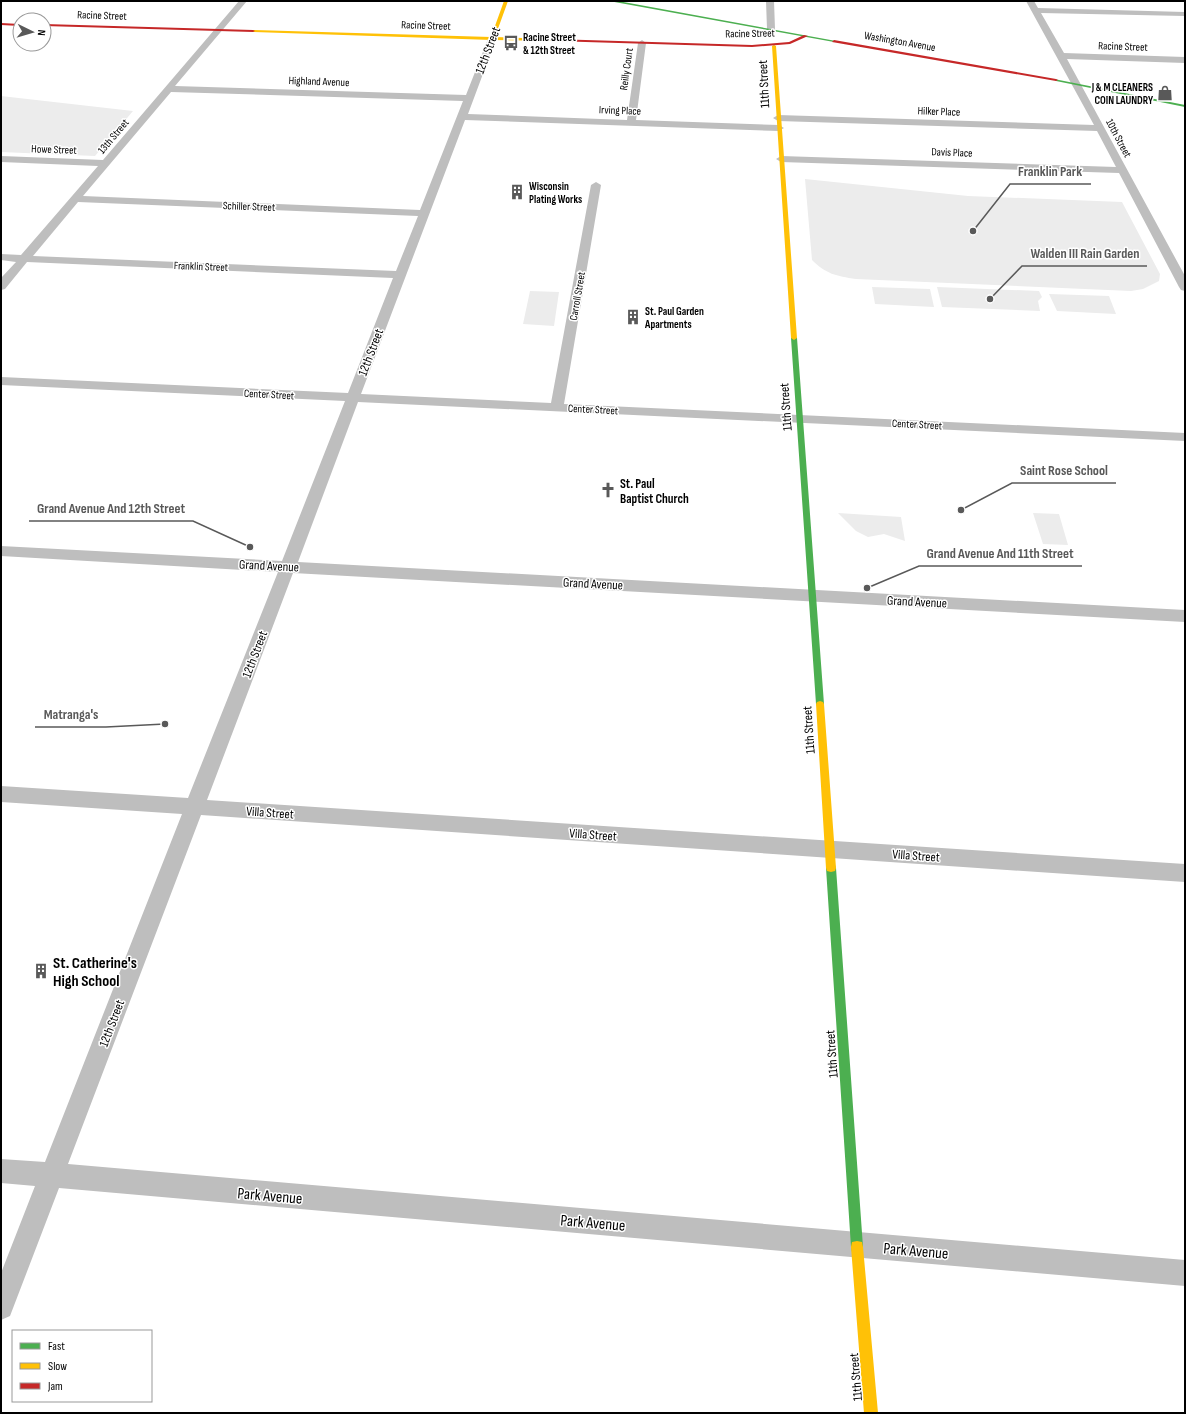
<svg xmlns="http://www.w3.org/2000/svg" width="1186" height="1414" font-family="'Sofia Sans Condensed',sans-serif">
<rect width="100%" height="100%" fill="#fff"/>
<path fill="#ececec" d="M 1,96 L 133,111 L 95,156 L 1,152 Z
M 805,179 L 968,196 L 1122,202 L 1160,274 L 1159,281 L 1143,289 L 1131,291 L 856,279 C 836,276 826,274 812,260 Z
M 872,287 L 930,289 L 934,307 L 875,304 Z
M 937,287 L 1039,291 L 1042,297 L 1038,301 L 1040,311 L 942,307 Z
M 530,291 L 559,292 L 554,326 L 523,324 Z
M 1049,294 L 1109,296 L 1116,314 L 1057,311 Z
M 838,513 L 901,517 L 905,541 L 884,534 L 868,537 L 856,531 Z
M 1033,513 L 1059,514 L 1068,545 L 1043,544 Z"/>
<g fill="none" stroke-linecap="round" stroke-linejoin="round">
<path fill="#bebebe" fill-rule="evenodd" d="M 239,1 L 247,1 L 175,86 L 466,95 L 488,39 L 492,36 L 496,39 L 468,114 L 627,120 L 638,43 L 642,40 L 646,43 L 636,120 L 779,125 L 784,128 L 779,131 L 465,120 L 361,394 L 551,403 L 591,185 L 596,182 L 601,185 L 564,404 L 1185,433 L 1185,441 L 358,402 L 298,562 L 1185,610 L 1185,622 L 293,573 L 207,800 L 1185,864 L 1185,882 L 201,815 L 68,1164 L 1185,1260 L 1185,1286 L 59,1188 L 10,1316 L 1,1320 L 1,1273 L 35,1186 L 1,1183 L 1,1159 L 45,1162 L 182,814 L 1,802 L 1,786 L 188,798 L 278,572 L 1,556 L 1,546 L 282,561 L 345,401 L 1,385 L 1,377 L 348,393 L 393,278 L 27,262 L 5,289 L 1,290 L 1,278 L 16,262 L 1,260 L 1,254 L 21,255 L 98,166 L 1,162 L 1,156 L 103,160 ZM 171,92 L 463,101 L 420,210 L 83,196 ZM 78,202 L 418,216 L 396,271 L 33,256 Z
M 766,1 L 774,1 L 775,29 L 771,32 L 767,29 Z
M 1026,1 L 1034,1 L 1038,8 L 1185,12 L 1185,16 L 1041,13 L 1064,53 L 1185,57 L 1185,63 L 1067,59 L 1185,276 L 1185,291 L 1181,290 L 1179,287 L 1119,173 L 781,162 L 776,159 L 781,156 L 1116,167 L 1097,131 L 778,121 L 773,118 L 778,115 L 1094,125 Z"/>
<path fill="#4caf50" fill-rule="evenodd" d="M 609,1 L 618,1 L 836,41 L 834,42 Z
M 1054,79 L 1185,105 L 1185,107 L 1056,81 Z
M 794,336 L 797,338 L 824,704 L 823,706 L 817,706 L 816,704 L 791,338 Z
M 831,864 L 835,865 L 836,868 L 863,1247 L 862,1252 L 857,1253 L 852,1252 L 851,1247 L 826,868 L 827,865 Z"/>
<path fill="#ffc107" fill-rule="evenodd" d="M 504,1 L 508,1 L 495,37 L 552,39 L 554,41 L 492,40 L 253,32 L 251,31 L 253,30 L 491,37 Z
M 774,45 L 776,46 L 797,338 L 794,340 L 791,338 L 772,46 Z
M 820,701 L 823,702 L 824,704 L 836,868 L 835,871 L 831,872 L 827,871 L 826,868 L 816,704 L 817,702 Z
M 857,1241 L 862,1242 L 863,1247 L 878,1413 L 864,1413 L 851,1247 L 852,1242 Z"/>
<path fill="#c62828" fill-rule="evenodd" d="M 1,23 L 20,24 L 20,26 L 1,25 Z
M 44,24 L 253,30 L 255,31 L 253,32 L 44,26 Z
M 804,35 L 808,36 L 790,44 L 752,47 L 552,41 L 550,40 L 552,39 L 752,45 L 789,42 Z
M 834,40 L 1056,79 L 1058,80 L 1056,81 L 832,42 Z"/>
</g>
<defs>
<symbol id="bus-bare" viewBox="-9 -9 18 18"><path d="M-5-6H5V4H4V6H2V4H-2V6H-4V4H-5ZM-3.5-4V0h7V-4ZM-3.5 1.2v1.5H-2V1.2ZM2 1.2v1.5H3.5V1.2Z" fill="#595959" stroke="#fff" stroke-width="2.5" paint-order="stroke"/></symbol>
<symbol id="shop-bare" viewBox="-9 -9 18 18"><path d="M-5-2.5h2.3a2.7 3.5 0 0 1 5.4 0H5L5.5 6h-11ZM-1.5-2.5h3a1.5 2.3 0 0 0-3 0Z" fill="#595959" stroke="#fff" stroke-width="2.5" paint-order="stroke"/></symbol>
<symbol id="building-bare" viewBox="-9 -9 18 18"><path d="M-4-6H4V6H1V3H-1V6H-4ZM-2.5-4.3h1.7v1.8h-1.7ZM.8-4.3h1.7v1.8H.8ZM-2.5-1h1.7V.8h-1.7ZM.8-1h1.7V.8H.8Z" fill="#595959" stroke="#fff" stroke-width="2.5" paint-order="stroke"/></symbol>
<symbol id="church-bare" viewBox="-9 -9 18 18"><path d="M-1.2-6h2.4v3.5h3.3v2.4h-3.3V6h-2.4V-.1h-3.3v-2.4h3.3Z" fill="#595959" stroke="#fff" stroke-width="2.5" paint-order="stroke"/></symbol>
</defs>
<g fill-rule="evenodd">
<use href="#bus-bare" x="500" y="32" width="22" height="22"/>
<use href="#shop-bare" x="1154" y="82" width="22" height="22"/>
<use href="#building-bare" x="506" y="181" width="22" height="22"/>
<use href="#building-bare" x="622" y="306" width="22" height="22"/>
<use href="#church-bare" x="597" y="479" width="22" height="22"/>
<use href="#building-bare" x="30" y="960" width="22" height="22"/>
</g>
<g text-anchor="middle" stroke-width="3" stroke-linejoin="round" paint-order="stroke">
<g font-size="11" fill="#000" stroke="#fff">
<text transform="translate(102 15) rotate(2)" y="4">Racine Street</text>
<text transform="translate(426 25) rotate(2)" y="4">Racine Street</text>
<text transform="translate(750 33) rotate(-1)" y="4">Racine Street</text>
<text transform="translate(900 41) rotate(10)" y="4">Washington Avenue</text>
<text transform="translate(1123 46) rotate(2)" y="4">Racine Street</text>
<text transform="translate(626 69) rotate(-82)" y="4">Reilly Court</text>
<text transform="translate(319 81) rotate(2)" y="4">Highland Avenue</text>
<text transform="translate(620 110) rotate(2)" y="4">Irving Place</text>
<text transform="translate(939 111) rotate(2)" y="4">Hilker Place</text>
<text transform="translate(113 136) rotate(-50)" y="4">13th Street</text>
<text transform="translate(1119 138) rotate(62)" y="4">10th Street</text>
<text transform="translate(54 149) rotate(2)" y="4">Howe Street</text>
<text transform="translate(952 152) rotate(2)" y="4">Davis Place</text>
<text transform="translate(249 206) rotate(2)" y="4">Schiller Street</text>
<text transform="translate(201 266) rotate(2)" y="4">Franklin Street</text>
<text transform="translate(577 296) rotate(-80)" y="4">Carroll Street</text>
<text transform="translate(269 394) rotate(3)" y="4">Center Street</text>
<text transform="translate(593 409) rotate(3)" y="4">Center Street</text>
<text transform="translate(917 424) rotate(3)" y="4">Center Street</text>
</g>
<g font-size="11" font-weight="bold" fill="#000" stroke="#fff" text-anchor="start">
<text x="523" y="41">Racine Street<tspan x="523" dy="13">&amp; 12th Street</tspan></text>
<text x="1153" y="91" text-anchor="end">J &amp; M CLEANERS<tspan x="1153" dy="13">COIN LAUNDRY</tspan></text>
<text x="529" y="190">Wisconsin<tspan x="529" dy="13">Plating Works</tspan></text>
<text x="645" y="315">St. Paul Garden<tspan x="645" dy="13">Apartments</tspan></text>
</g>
<g font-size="13" fill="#000" stroke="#fff">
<text transform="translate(487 50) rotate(-69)" y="5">12th Street</text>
<text transform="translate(763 84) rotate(-93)" y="5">11th Street</text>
<text transform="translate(370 352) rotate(-69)" y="5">12th Street</text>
<text transform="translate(785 407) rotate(-94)" y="5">11th Street</text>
<text transform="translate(269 565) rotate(3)" y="5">Grand Avenue</text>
<text transform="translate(593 583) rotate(3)" y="5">Grand Avenue</text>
<text transform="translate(917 601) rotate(3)" y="5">Grand Avenue</text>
<text transform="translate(254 654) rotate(-69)" y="5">12th Street</text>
<text transform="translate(808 730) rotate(-94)" y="5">11th Street</text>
<text transform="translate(270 812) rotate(4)" y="5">Villa Street</text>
<text transform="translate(593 834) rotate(4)" y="5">Villa Street</text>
<text transform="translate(916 855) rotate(4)" y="5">Villa Street</text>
<text transform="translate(111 1023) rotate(-69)" y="5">12th Street</text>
<text transform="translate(831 1054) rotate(-94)" y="5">11th Street</text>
<text transform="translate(855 1377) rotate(-95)" y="5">11th Street</text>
</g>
<g font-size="13" font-weight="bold" fill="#000" stroke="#fff" text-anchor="start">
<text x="620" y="488">St. Paul<tspan x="620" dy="15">Baptist Church</tspan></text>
</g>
<g font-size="16" font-weight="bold" fill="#000" stroke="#fff" text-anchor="start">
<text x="53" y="968">St. Catherine's<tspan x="53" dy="18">High School</tspan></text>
</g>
<g font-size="16" fill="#000" stroke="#fff">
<text transform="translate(270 1195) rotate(5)" y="6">Park Avenue</text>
<text transform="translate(593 1222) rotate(5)" y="6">Park Avenue</text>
<text transform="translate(916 1250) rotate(5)" y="6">Park Avenue</text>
</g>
</g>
<path fill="none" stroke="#595959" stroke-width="1.5" d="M973 231L1010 184H1091M990 299L1022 266H1147M961 510L1012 483H1116M250 547L193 521H29M867 588L919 566H1082M165 724L106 727H35"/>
<g fill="#595959" stroke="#fff" stroke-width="1.5">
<circle cx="973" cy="231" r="4"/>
<circle cx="990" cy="299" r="4"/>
<circle cx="961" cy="510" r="4"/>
<circle cx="250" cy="547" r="4"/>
<circle cx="867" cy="588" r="4"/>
<circle cx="165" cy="724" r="4"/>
</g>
<g font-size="14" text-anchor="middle" font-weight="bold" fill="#595959" stroke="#fff" stroke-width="3" stroke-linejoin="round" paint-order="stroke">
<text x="1050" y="176">Franklin Park</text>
<text x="1085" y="258">Walden III Rain Garden</text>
<text x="1064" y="475">Saint Rose School</text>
<text x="111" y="513">Grand Avenue And 12th Street</text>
<text x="1000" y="558">Grand Avenue And 11th Street</text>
<text x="71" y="719">Matranga's</text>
</g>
<rect width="1186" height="1414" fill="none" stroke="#000000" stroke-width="4"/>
<rect x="12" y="1330" width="140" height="72" fill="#ffffff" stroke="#999999"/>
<rect x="20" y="1343" width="20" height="6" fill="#4caf50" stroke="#999999"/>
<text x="48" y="1350" font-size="12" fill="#000000">Fast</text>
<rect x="20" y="1363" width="20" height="6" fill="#ffc107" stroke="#999999"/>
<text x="48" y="1370" font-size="12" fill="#000000">Slow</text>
<rect x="20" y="1383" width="20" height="6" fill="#c62828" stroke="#999999"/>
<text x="48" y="1390" font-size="12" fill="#000000">Jam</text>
<g transform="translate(32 32) rotate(95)"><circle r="19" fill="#ffffff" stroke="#999999"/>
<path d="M0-3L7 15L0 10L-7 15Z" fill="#595959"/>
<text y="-6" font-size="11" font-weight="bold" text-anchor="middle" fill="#000000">N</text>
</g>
</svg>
